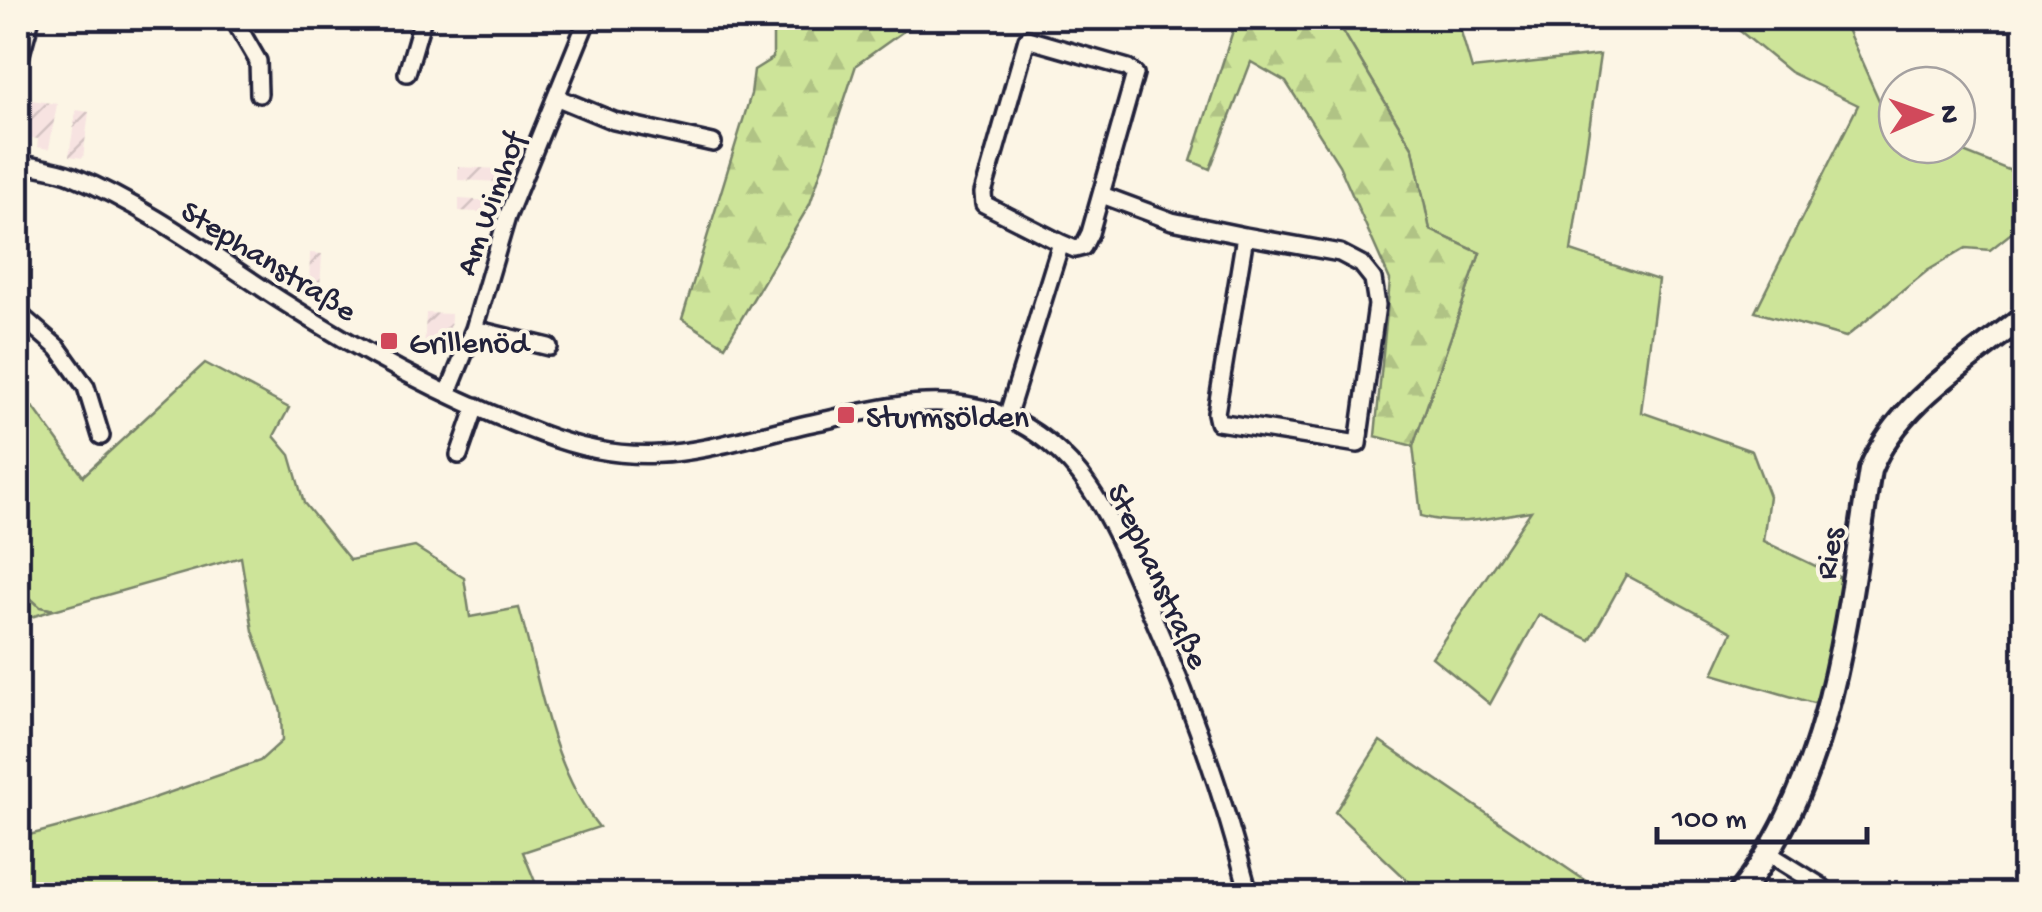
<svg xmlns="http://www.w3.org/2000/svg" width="2042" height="912" font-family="'Gochi Hand',sans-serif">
<defs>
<pattern id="industrial-furrows" width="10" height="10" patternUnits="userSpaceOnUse" patternTransform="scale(2.5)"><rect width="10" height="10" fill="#f7e3e1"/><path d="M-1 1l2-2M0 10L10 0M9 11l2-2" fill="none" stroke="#d3c2c2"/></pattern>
<pattern id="forest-firs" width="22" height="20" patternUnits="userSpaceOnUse" patternTransform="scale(2.5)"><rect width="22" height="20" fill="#cde499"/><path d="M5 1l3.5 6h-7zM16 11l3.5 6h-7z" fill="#b0c385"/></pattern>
<pattern id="wetland-marsh" width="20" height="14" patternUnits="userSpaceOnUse" patternTransform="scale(2.5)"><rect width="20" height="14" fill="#cde499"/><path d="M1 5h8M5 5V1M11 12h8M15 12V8" fill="none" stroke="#b0c385"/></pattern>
</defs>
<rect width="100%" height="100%" fill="#fcf5e5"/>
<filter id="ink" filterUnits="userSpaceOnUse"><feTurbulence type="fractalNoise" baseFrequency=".01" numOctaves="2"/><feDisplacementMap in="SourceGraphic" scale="20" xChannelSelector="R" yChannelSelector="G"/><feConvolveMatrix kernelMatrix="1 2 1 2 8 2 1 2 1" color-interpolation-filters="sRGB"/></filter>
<g filter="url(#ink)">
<path fill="url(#industrial-furrows)" d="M 31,100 L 57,104 L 49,149 L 37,147 L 38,139 L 25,137 Z
M 76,110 L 89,112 L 83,158 L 69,156 Z
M 458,167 L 501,169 L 501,182 L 458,180 Z
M 459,199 L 493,201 L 492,213 L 459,211 Z
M 310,253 L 322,254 L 320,289 L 309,289 Z
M 426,313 L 451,314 L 449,353 L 424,352 Z"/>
<path fill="#cde499" stroke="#78836a" stroke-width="2.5" d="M 1329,18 L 1457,18 L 1472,69 L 1600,55 L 1571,251 L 1658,280 L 1641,412 L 1752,451 L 1769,496 L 1763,541 L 1845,580 L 1841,614 L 1819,700 L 1813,703 L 1713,674 L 1732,632 L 1626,575 L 1590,640 L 1539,615 L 1490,704 L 1432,657 L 1531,511 C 1490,517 1464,528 1421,516 L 1413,446 L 1480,253 L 1430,230 L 1413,149 L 1337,21 Z
M 1724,18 L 1842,18 L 1887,118 L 1897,123 L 1897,145 L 1946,145 L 2024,176 L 2024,223 L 1990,250 L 1966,248 L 1927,271 L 1846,337 L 1755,312 L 1858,105 L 1790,72 Z
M 205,363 L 289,408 L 274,436 L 290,455 L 304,503 L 350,560 L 415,547 L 464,578 L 470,617 L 519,608 C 540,681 551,768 599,827 L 523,852 L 540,894 L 18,894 L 18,838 L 108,814 L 260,761 L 282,741 L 281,711 L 253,631 L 241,557 L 54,610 L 40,607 L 18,587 L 18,400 L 34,408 L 83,476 Z
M 1380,741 L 1605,894 L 1422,894 L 1335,812 Z"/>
<path fill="url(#forest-firs)" stroke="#78836a" stroke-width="2.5" d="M 773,18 L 922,18 L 856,65 L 810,204 L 725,346 L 682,319 L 751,94 L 754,70 L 773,58 Z
M 1237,18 L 1329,18 L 1337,21 L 1413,149 L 1430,230 L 1480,253 L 1413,446 L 1375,436 L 1390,280 L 1339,165 L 1286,82 L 1251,62 L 1210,169 L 1191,161 Z"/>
<path fill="url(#wetland-marsh)" stroke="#78836a" stroke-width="2.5" d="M 18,587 L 40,607 L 54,610 L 18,621 Z"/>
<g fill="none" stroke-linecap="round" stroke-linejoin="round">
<defs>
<path id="street" d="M 233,18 L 258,61 L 259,94
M 18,65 L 31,18
M 407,73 L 423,18
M 558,98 L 614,121 L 713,143
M 18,163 C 35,167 56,169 73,176 C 148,207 214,257 282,301 C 363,353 451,400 542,434 C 650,475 707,446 812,423 C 873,410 934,391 995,412 C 1033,426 1067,454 1089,487 C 1113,522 1130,564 1147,603 C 1189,698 1223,794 1249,894
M 1102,195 L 1172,221 L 1245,236 L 1216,413 L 1218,422 L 1358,444 L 1377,305 L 1373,279 L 1361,264 L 1340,253 L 1245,236
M 18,313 L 58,348 L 86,387 L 101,436
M 474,329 L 549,347
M 448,393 L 474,329 L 507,217 L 588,18
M 1007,417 L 1061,243 L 984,204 L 983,193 L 1027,39 L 1128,68 L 1135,74 L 1090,233 L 1083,247 L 1075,249 L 1061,243
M 459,455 L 476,406
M 1768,853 L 1821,886 L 1829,894"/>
<path id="secondary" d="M 1739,894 C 1834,776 1847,614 1870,470 C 1897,403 1970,360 2024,316"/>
</defs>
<use href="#street" stroke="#22223b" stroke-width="22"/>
<use href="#secondary" stroke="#22223b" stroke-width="28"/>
<use href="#street" stroke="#fcf5e5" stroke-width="15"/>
<use href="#secondary" stroke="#fcf5e5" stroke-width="20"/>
</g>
</g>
<g fill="#d1495b" stroke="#fcf5e5" stroke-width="4">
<rect x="379" y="331" width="20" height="20" rx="5"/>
<rect x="836" y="405" width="20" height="20" rx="5"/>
</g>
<g text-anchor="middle" stroke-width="8" stroke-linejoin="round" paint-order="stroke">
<g font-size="32" fill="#22223b" stroke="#fcf5e5">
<text transform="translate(488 203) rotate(-70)" y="11">Am Wimhof</text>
<text transform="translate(270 259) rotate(32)" y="11">Stephanstraße</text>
<text transform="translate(1827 553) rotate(-81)" y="11">Ries</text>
<text transform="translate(1160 575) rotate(65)" y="11">Stephanstraße</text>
</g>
<g font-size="32" fill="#22223b" stroke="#fcf5e5" text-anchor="start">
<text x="409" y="352">Grillenöd</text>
<text x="866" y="426">Sturmsölden</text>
</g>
</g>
<rect width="2042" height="912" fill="none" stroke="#fcf5e5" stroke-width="60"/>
<rect x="30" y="30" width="1982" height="852" fill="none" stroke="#22223b" stroke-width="4" filter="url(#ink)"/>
<g transform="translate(1927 115) rotate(88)"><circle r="48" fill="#fcf5e5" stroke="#a5a1a1" stroke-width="2.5"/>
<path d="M0-8L18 38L0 25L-18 38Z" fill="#d1495b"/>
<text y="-15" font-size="28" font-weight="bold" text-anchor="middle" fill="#22223b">N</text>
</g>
<path d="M1657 827v15h210v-15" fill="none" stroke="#22223b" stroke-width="5"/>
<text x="1672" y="827" font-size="30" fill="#22223b" stroke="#fcf5e5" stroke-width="8" paint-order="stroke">100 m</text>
</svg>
